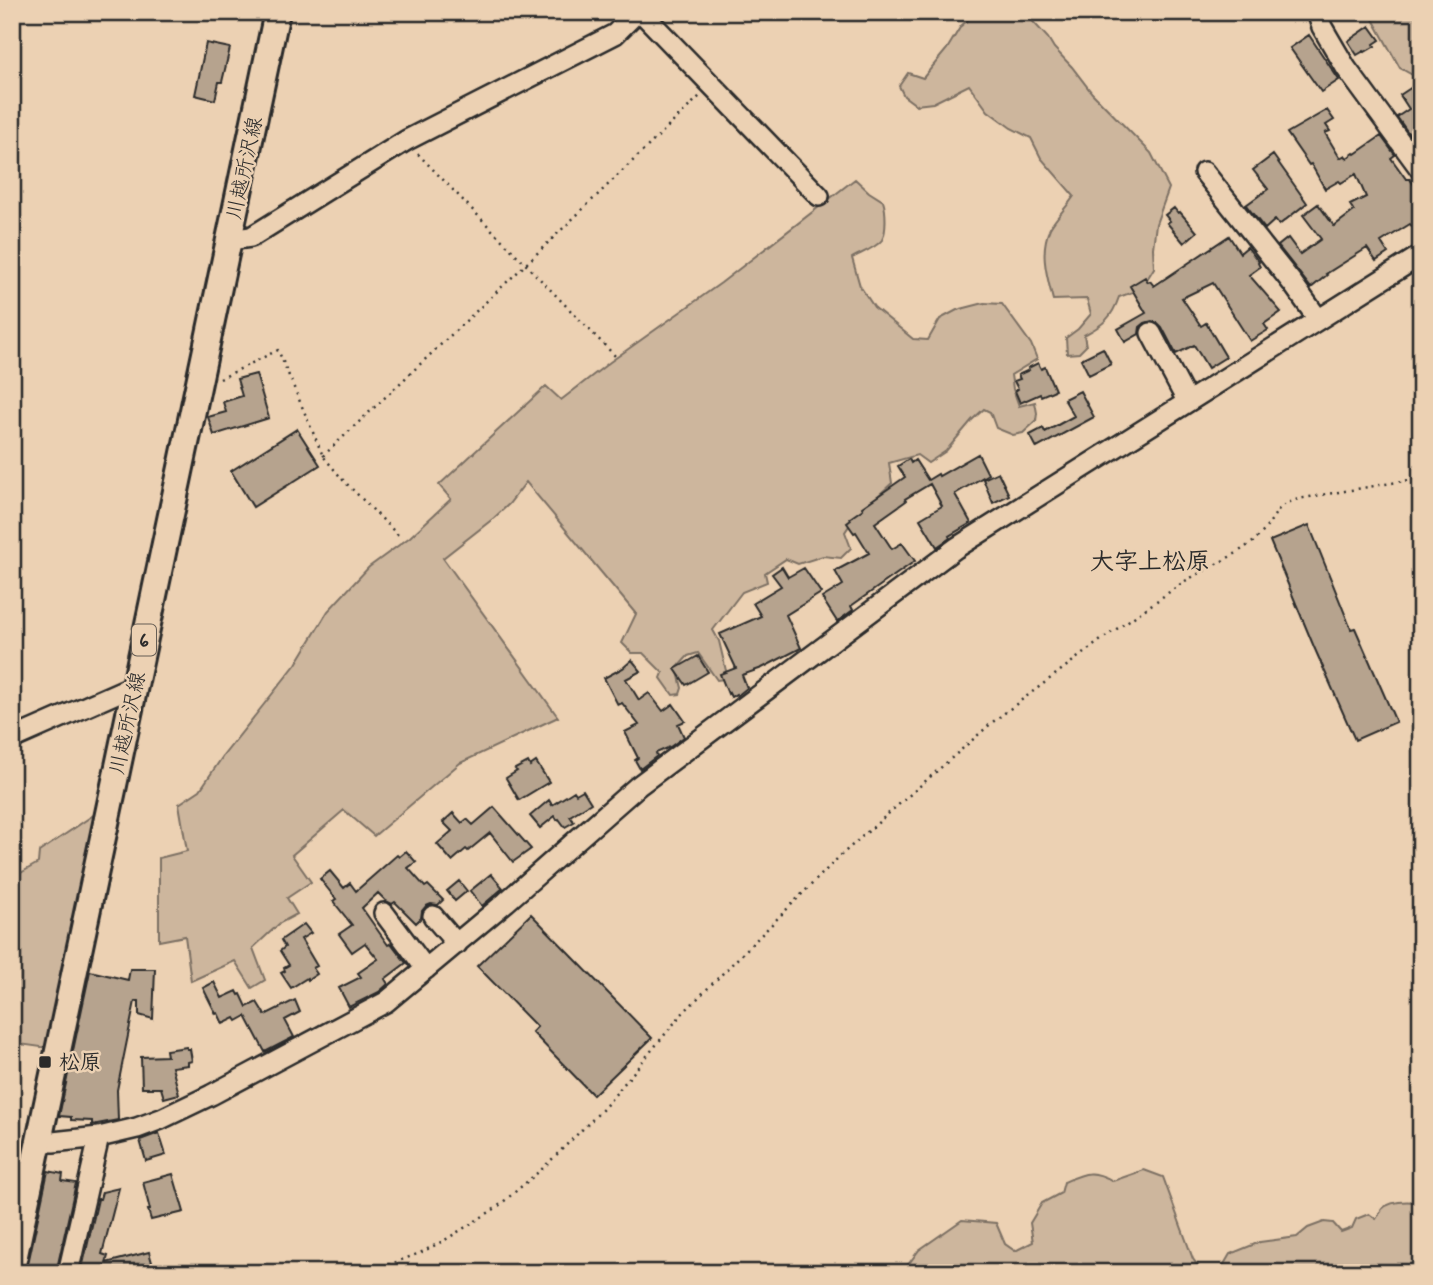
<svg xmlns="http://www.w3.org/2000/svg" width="1433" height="1285" font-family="Mynerve,'Klee One',sans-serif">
<rect width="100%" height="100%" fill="#ecd1b3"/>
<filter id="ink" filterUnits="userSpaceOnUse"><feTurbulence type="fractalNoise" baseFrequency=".0143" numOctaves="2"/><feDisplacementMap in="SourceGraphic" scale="14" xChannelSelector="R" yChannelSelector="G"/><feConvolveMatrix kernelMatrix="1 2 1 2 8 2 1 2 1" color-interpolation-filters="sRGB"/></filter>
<g filter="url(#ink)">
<path fill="#cdb69d" stroke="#7c7064" stroke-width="2" d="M 977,12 L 1023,12 L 1027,15 L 1048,38 L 1054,48 L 1072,67 L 1092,93 L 1151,153 L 1169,188 L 1156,224 L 1153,248 L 1154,268 L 1141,289 L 1119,297 C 1112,318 1103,325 1084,335 L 1086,346 L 1079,353 L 1067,354 L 1066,338 L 1078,329 L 1091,314 L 1087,299 L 1053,300 C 1047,276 1039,252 1050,228 C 1056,217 1067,207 1074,196 L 1041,158 L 1031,138 L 1011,128 L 988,111 L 969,85 L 933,103 L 916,105 L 904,96 L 899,86 L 908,73 L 923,78 L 947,49 L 961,26 Z
M 1369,12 L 1421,12 L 1421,74 L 1418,78 L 1400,68 Z
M 855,179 L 869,192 L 883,201 C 886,210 887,231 882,240 C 876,248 861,253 852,258 L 860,286 L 874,307 L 913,339 L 928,340 L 940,319 L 957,310 L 984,303 L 1002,304 L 1031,344 L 1037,359 L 1011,375 L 1013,389 L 1019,406 L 1035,402 L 1037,413 L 1036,421 L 1023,433 L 1013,435 L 996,428 L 990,412 L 984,409 L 972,420 L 946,451 L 928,463 L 917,455 L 889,463 L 892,483 L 855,517 L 845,532 L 851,548 L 841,558 L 823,556 L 798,564 L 786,559 L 765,573 L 767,582 L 742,592 L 713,630 L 719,641 L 727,675 L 724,679 L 717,680 L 698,653 L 688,656 L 677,668 L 682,688 L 680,694 L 673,695 L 661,678 L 663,673 L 643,653 L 632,653 L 622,643 L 636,614 L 526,482 L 509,504 L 494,518 L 443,558 L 558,717 L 460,763 L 374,836 L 344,810 L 292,855 L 311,882 L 287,898 L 297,914 L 280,923 L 253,948 L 265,980 L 252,988 L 235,961 L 191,981 L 185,936 L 159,941 L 159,858 L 187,851 L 179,804 L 200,790 L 223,756 L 296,664 L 328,611 L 369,567 L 410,537 L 451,499 L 439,485 L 546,386 L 561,400 L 610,362 L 721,283 Z
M 98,812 L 48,1048 L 12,1043 L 12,878 L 38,863 L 39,852 Z
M 1144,1170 L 1163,1177 L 1193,1259 L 1203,1273 L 902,1273 L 919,1250 L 962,1220 L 996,1223 L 1005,1244 L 1015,1251 L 1033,1242 L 1030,1223 L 1042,1203 L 1061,1193 L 1064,1182 C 1085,1173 1092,1169 1113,1181 Z
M 1421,1198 L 1421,1273 L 1219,1273 L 1230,1254 L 1260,1242 L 1297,1237 L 1308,1228 L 1324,1222 L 1333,1223 L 1341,1232 L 1352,1228 L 1356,1219 L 1369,1214 L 1376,1219 C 1377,1218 1381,1210 1382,1209 C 1390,1201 1407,1201 1417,1202 Z"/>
<path fill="#b6a38e" stroke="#2b2b2b" stroke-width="2" d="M 1370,26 L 1380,40 L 1374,44 L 1375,46 L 1365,52 L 1364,51 L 1357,55 L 1348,41 Z
M 1309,35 L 1339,80 L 1321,92 L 1290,48 Z
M 206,43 L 230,48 L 222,82 L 219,82 L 215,100 L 195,95 Z
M 1421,81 L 1421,126 L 1409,134 L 1397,117 L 1409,109 L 1400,95 Z
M 1327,110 L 1334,120 L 1326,125 L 1330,131 L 1325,133 L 1340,158 L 1345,155 L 1347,158 L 1354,153 L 1355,154 L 1381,136 L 1395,155 L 1391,158 L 1406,179 L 1410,179 L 1421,195 L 1421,238 L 1410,224 L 1381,242 L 1388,253 L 1376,261 L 1367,248 L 1326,274 L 1327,275 L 1311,288 L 1278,246 L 1288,238 L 1300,254 L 1321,239 L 1303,215 L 1318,204 L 1334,226 L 1354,211 L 1350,205 L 1366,197 L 1356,174 L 1341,183 L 1339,181 L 1325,189 L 1311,164 L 1309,165 L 1287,133 Z
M 1273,155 L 1307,203 L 1279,225 L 1275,220 L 1265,229 L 1246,205 L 1268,189 L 1253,170 Z
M 1174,208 L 1178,213 L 1180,212 L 1197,232 L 1184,243 L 1167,223 L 1170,221 L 1165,215 Z
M 1229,236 L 1240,253 L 1247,247 L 1259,262 L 1258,263 L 1260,267 L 1249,275 L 1281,312 L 1264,324 L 1268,330 L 1250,341 L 1213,283 L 1182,298 L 1201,326 L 1206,323 L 1226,357 L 1208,368 L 1194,345 L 1176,354 L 1162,327 L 1158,323 L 1152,321 L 1145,323 L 1140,327 L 1139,334 L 1125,342 L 1118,329 L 1146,313 L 1130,286 L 1145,277 L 1148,282 L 1150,281 L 1154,286 Z
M 1103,348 L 1111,364 L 1089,375 L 1081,359 Z
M 1038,363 L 1041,369 L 1045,367 L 1055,390 L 1041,396 L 1040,394 L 1020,403 L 1015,391 L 1018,389 L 1014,381 L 1020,379 L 1018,375 L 1029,370 L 1028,368 Z
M 256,374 L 269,418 L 214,435 L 208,417 L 226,412 L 223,402 L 242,396 L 237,379 Z
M 1080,391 L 1094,417 L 1037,448 L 1030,435 L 1043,428 L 1045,432 L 1074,416 L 1064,399 Z
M 297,429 L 320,465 L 253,507 L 231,471 Z
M 978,454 L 988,474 L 955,494 L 971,523 L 949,536 L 950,538 L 937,547 L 920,519 L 942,506 L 930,484 L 905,499 L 906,501 L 875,523 L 892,549 L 902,543 L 915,561 L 851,606 L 853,610 L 838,621 L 836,620 L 822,598 L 843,585 L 835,571 L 869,553 L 856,532 L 854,533 L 847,523 L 851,520 L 850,518 L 863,509 L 862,507 L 905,477 L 898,466 L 909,459 L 911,463 L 915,460 L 928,480 L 938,474 L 939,476 Z
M 998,472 L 1009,495 L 993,503 L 983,479 Z
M 1309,525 L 1351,629 L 1355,628 L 1396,722 L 1355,740 L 1314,647 L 1270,541 Z
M 782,567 L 788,577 L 804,568 L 821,593 L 786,615 L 801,648 L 762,668 L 742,675 L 747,688 L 737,696 L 736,694 L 731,697 L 729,693 L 728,694 L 720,674 L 736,668 L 720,634 L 761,616 L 753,603 L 781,586 L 772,574 Z
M 698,656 L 708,672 L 686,685 L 675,669 Z
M 632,660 L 641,671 L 626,679 L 639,700 L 649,693 L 663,711 L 673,704 L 685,721 L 678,724 L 684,737 L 670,747 L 656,753 L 657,756 L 640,769 L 635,760 L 638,758 L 625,732 L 639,725 L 622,703 L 618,705 L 604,678 L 623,668 Z
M 528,762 L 530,766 L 536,762 L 549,782 L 519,800 L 506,778 L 517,771 L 515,769 Z
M 583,790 L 591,803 L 570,816 L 574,822 L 565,827 L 559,819 L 557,820 L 555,816 L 540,828 L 530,816 L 549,800 L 552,805 L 574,791 L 576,794 Z
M 494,807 L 531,849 L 513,862 L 490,833 L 468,851 L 466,849 L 452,861 L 437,844 L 452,831 L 443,822 L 453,813 L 462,823 L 467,819 L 473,825 Z
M 406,851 L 416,862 L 408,868 L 425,887 L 428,885 L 443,900 L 438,905 L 431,904 L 426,906 L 422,911 L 421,918 L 416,923 L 395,902 L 392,904 L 386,901 L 378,893 L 362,908 L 388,945 L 391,943 L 406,963 L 385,979 L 388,984 L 379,992 L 349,1007 L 339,988 L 361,977 L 358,973 L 378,959 L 365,943 L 352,952 L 339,934 L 352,925 L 333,901 L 336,899 L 320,879 L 330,871 L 344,888 L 350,883 L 356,891 L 397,855 L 399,857 Z
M 491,874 L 503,888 L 482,906 L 470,891 Z
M 459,881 L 467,891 L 455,901 L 447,891 Z
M 531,914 L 652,1038 L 593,1095 L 532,1032 L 537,1027 L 477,966 Z
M 304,924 L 311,933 L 301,939 L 317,966 L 313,968 L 317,974 L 308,980 L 307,978 L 291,988 L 281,973 L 285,971 L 284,968 L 289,965 L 280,951 L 285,947 L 281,940 Z
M 130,969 L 155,969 L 153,1019 L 139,1015 L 139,1001 L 135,1001 L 117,1090 L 118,1120 L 92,1125 L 92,1121 L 71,1120 L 71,1117 L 59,1116 L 90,971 L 128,980 Z
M 214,982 L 222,998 L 237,991 L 239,995 L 241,994 L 247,1007 L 257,1002 L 265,1015 L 295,1000 L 300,1012 L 285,1020 L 294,1037 L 265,1052 L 246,1016 L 237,1021 L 235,1018 L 223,1024 L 218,1013 L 216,1014 L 203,988 Z
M 187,1047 L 187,1049 L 190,1049 L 192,1061 L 188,1062 L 188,1065 L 172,1067 L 179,1094 L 164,1098 L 161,1088 L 142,1088 L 141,1057 L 167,1056 L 166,1050 Z
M 159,1133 L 166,1155 L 146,1161 L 140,1140 Z
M 48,1171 L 63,1174 L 62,1181 L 76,1183 L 56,1273 L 26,1273 Z
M 173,1174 L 184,1212 L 151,1220 L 148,1210 L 150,1210 L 143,1182 Z
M 119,1188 L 102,1254 L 108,1256 L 106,1263 L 149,1252 L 155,1273 L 81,1273 L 98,1199 L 100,1199 L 102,1192 Z"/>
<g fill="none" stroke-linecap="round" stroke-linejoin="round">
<defs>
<path id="minor" d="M 641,12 L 819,196
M 1317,12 L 1322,27 L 1346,68 L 1421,170
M 1204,172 L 1293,284 L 1318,319
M 229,240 L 251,237 L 407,140 L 615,34 L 637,12
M 1151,333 L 1187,401
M 12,739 L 135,685
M 384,913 L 426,969
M 433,916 L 457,944
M 39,1141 L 53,1142 L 99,1137 L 137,1128 L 161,1119 L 211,1095 L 386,1002 L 506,902 L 638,786 L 956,548 L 1421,255
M 68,1273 L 99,1137"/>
<path id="major" d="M 12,1269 L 277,12"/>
</defs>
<use href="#minor" stroke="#2b2b2b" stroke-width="24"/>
<use href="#major" stroke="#2b2b2b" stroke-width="30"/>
<path stroke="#2b2b2b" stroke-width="2.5" stroke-dasharray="2 5" stroke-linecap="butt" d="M 418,154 L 616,357
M 220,379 L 278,350 L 323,456 L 343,480 L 401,538
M 323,456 L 525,265 L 701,95
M 354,1273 L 391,1264 L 420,1253 L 445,1240 L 496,1208 L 542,1169 L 603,1109 L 681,1015 L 840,856 L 994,721 L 1101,640 L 1185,581 L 1235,554 L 1253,542 L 1264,531 L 1278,510 L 1285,504 L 1298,499 L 1421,478"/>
<use href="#minor" stroke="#ecd1b3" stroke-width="19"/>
<use href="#major" stroke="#ecd1b3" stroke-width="24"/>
</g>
</g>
<rect fill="#2b2b2b" stroke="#ecd1b3" stroke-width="2.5" x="38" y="1055" width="14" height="14" rx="3.5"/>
<g text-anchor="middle" stroke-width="5" stroke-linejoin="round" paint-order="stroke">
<rect fill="#ecd1b3" stroke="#655d54" stroke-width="2" x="132" y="624.5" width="24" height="31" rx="5"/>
<g font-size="19" font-weight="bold" fill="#2b2b2b">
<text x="144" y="647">6</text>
</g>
<g font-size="21" fill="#2b2b2b" stroke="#ecd1b3">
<text transform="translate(244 168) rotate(-78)" y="7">川越所沢線</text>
<text transform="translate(127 723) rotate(-78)" y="7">川越所沢線</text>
</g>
<g font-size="21" font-weight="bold" fill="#2b2b2b" stroke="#ecd1b3" text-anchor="start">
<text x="59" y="1069">松原</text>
</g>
<g font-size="24" font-weight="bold" fill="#2b2b2b" stroke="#ecd1b3">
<text x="1150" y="569">大字上松原</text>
</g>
</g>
<rect width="1433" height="1285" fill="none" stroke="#ecd1b3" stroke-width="42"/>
<rect x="21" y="21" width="1391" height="1243" fill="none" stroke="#2b2b2b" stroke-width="2.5" filter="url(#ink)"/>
</svg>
